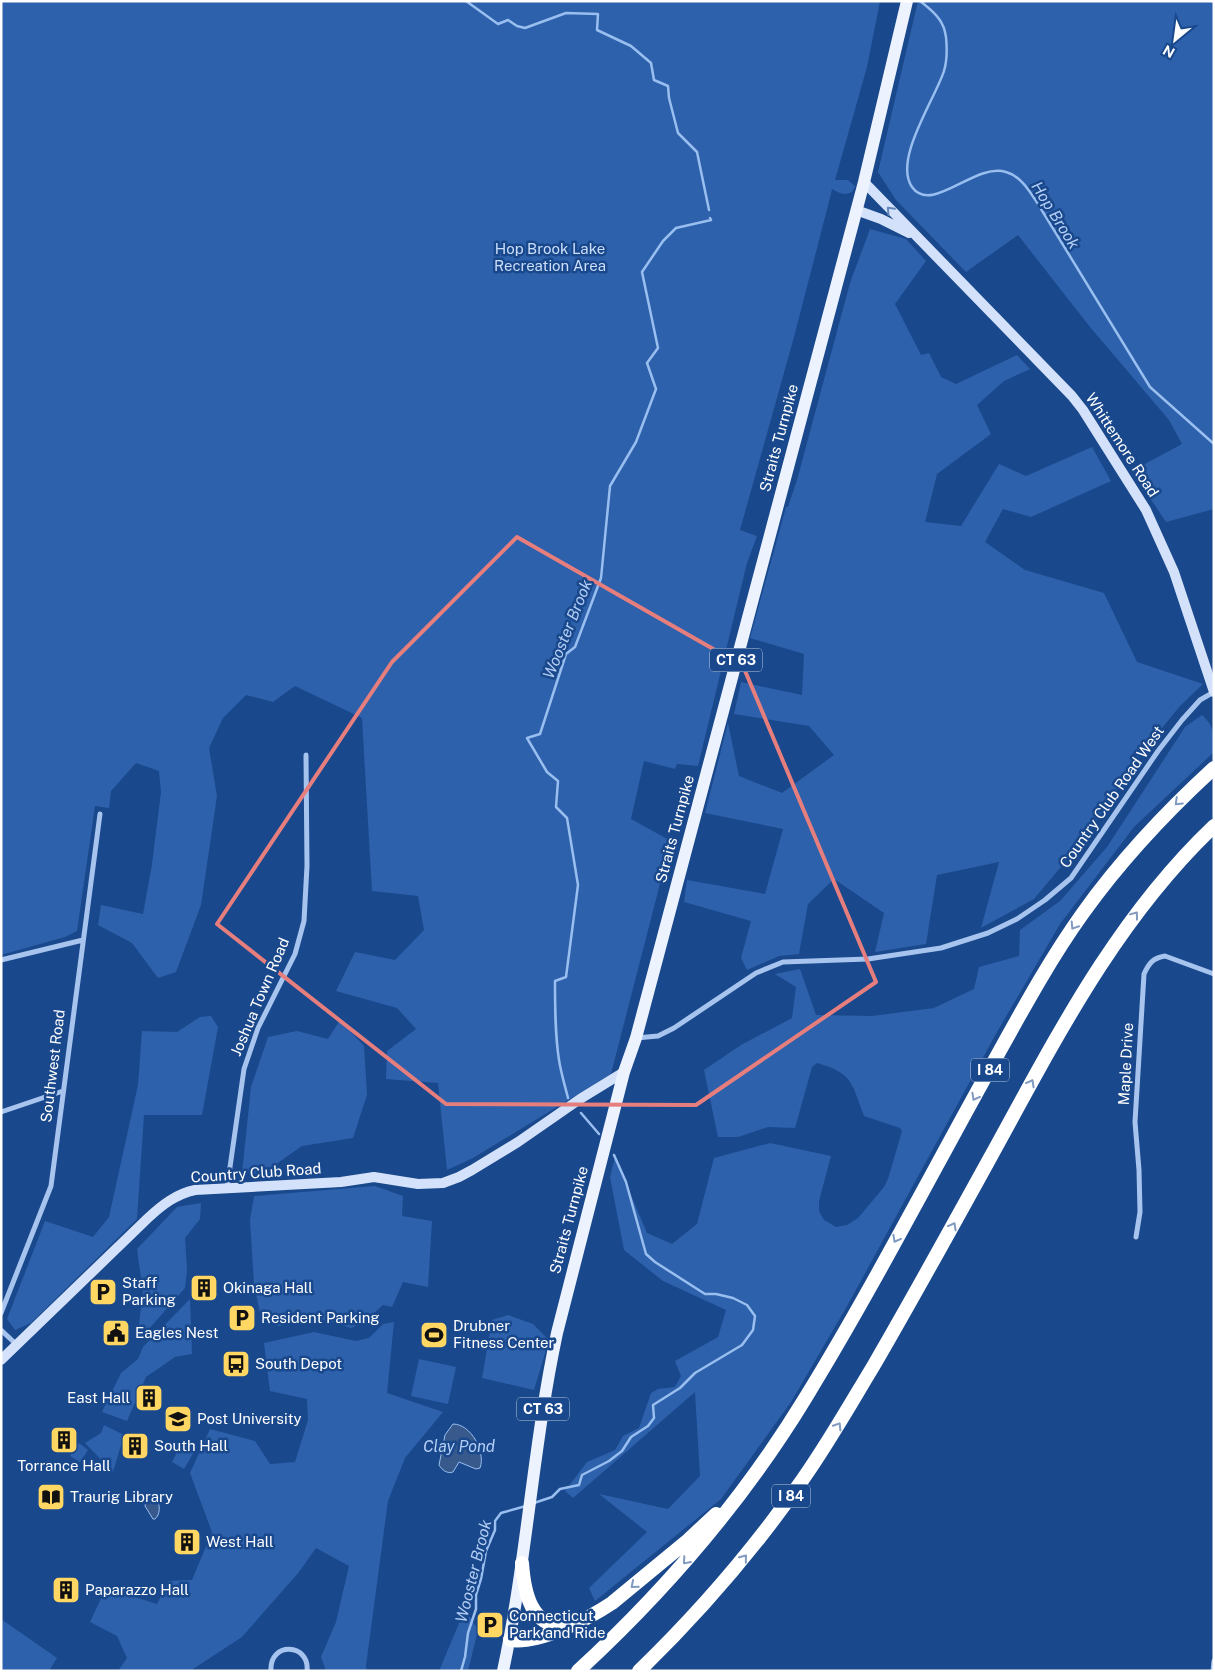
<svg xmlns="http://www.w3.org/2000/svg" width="1215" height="1672" font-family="'Public Sans',sans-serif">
<rect width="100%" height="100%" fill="#1a488c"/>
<path fill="#2d61ab" d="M 1,1 L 880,1 L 867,67 L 835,180 L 848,180 L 855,186 L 852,192 C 844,196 840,193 832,189 L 831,194 L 794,337 L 740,530 L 757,536 L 747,563 L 698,766 L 677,764 L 675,769 L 644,761 L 631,819 L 671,841 L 611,1074 L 473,1158 L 447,1170 L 438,1083 L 386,1079 L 387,1051 L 416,1029 L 397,1008 L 336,991 L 355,952 L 395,960 L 424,930 L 418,896 L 372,891 L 362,718 L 295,686 L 273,702 L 246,695 L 223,718 L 209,748 L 217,796 L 201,905 L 176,972 L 158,978 L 132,943 L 98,925 L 101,905 L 143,914 L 152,864 L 161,792 L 159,771 L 136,763 L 111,791 L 109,808 L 95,806 L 77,931 L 65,937 L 1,955 Z
M 918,1 L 1214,1 L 1214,509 L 1166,522 L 1132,471 L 1182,444 L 1169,420 L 1090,327 L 1018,235 L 966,272 L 896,200 L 878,172 Z
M 870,229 L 906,239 L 926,261 L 895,304 L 921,355 L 929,353 L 941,377 L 956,384 L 1017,355 L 1030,369 L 1004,381 L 977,405 L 991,434 L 937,474 L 925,522 L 961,526 L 999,464 L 1026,476 L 1092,447 L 1111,481 L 1031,517 L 1003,509 L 985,542 L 1025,570 L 1104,593 L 1137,662 L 1203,684 L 1180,706 L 1140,755 L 1086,837 L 1034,899 L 981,928 L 999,862 L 937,875 L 926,944 L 875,952 L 884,913 L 834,879 L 808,904 L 799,954 L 779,956 L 747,970 L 741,958 L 751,921 L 684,902 L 687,880 L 765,894 L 783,829 L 705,813 L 728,723 L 739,776 L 782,793 L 834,755 L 809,726 L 734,714 L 741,682 L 802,695 L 804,654 L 750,638 L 786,507 L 788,507 L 797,480 L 850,283 Z
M 1202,715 C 1215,727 1214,735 1214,752 L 1134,827 L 1060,924 L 997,1032 L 846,1308 L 791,1402 L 721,1499 L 595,1601 L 589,1588 L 647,1532 L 599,1494 L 668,1509 L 700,1476 L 695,1392 L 573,1498 L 565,1491 L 587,1462 L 615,1450 L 623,1436 L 639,1428 L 651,1393 L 658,1389 L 675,1387 L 681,1376 L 675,1361 L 718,1337 L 726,1310 L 663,1281 L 624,1250 L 610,1177 L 615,1157 L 647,1233 L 672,1244 L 697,1224 L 714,1158 L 770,1143 L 831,1156 L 819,1201 L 819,1211 L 824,1220 L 836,1227 L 847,1225 L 858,1218 L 884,1187 L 888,1179 L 902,1131 L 900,1128 L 864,1116 C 852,1084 853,1073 817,1063 L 812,1067 L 795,1128 L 768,1127 L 738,1137 L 718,1137 L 704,1070 L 741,1045 L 792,1018 L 796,987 L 775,974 L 800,969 L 816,1015 L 872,1016 L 934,1008 L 974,989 L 979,967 L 1019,956 L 1020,930 L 1060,901 L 1107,847 L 1185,727 Z
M 211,1016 L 218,1027 L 202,1115 L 144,1115 L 137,1219 L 31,1323 L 15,1330 L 7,1319 L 45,1221 L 93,1237 L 109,1217 L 138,1085 L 142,1031 L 177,1032 L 200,1017 Z
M 340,1020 L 364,1046 L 367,1095 L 353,1138 L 302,1146 L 262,1174 L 242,1173 L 251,1087 L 268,1037 L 297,1031 L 328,1039 Z
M 375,1186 L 403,1196 L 402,1216 L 432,1221 L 428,1287 L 403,1282 L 392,1307 L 383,1305 L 364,1322 L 351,1328 L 319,1318 L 279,1326 L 261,1318 L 254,1284 L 250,1220 L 254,1196 Z
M 201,1203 L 200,1219 L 185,1238 L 187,1270 L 185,1288 L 140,1339 L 138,1332 L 143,1293 L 137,1249 L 177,1207 Z
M 190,1299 L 192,1354 L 175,1357 L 146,1377 L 127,1421 L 102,1412 L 121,1373 L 138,1359 L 143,1347 Z
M 508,1315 L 533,1324 L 549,1340 L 534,1390 L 482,1378 L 492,1320 Z
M 394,1322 L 387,1393 L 443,1412 L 405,1458 L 388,1501 L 366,1666 L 367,1671 L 326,1671 L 321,1657 L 336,1622 L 349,1566 L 316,1548 L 299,1572 L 242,1637 L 190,1671 L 118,1671 L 127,1658 L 117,1636 L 90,1622 L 106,1588 L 157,1604 L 168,1581 L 192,1580 L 212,1532 L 190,1473 L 210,1429 L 255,1441 L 270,1464 L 295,1462 L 308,1420 L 307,1399 L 270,1391 L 264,1343 L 314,1332 L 356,1341 L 369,1338 L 383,1324 Z
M 419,1359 L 456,1367 L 448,1404 L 411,1396 Z
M 104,1425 L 124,1435 L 113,1472 L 85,1443 L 101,1433 Z
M 184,1439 L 197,1447 L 184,1469 L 172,1462 Z
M 79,1443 L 88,1450 L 80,1462 L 70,1456 Z
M 465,1609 L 478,1630 L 468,1671 L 439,1671 Z
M 1,1619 L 57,1658 L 49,1671 L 1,1671 Z"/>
<path fill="#38598b" stroke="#99bef0" d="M 453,1424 C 471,1424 486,1452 480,1468 L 476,1469 L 459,1462 L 453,1472 C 447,1474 442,1470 439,1465 L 445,1435 Z
M 156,1500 C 161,1504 160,1515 155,1519 L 153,1519 L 145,1506 L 146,1502 Z"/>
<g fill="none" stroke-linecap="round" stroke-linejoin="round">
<path stroke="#99bef0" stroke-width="2.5" d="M 466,1 L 498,24 L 508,20 L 517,26 L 525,28 L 566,13 L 598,14 L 597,30 L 631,46 L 651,63 L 654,80 L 668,86 L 669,98 L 678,133 L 697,152 L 709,210
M 920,1 C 929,8 939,16 943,26 C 945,29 945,33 946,37 C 947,47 947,61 944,71 C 935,99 893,160 912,187 C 932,215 975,162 1006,172 C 1021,176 1030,192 1038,204 L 1150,387 L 1214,444
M 1,2 L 2,1
M 568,1098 C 565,1086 561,1073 559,1060 C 555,1034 555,1008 555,981 L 566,977 L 578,885 L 567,818 L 556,807 L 558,781 L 547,772 L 527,738 L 540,734 L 566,654 L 575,647 L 601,578 L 610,486 L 636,442 L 656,389 L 647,363 L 658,348 L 642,272 L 663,241 L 676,228 L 711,220 L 710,218
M 581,1113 L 599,1134
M 534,1503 L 552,1497 L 560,1489 L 579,1485 L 582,1475 L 609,1461 L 622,1451 L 631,1437 L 648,1426 L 654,1418 L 653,1405 L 680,1388 L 695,1373 L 742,1345 L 753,1330 L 755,1316 L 747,1305 L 733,1298 L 716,1294 L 705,1294 L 655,1262 L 646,1254 L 626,1182 L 614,1155
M 461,1671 L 465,1657 L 468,1633 L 476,1609 L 476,1595 L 481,1579 L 486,1551 L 495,1530 L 495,1521 L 501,1513 L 526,1506"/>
<path stroke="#a6c4ee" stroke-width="5" d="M 1,960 L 83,940
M 636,1038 L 658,1036 L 674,1028 L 756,973 L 783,962 L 868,959 L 941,948 L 988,933 L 1017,919 L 1045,900 L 1071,878 L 1158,751 L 1182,720 L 1200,700 L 1214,692
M 1,1112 L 63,1091
M 227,1188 L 244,1069 L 258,1028 L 295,954 L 304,921 L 307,866 L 306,755
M 1136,1237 L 1140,1212 L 1139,1170 L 1135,1122 L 1144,974 C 1149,963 1153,958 1165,956 L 1214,974
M 1,1313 L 51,1186 L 100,814
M 1,1330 L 17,1345
M 271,1671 C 269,1641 310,1643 307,1671
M 1213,1671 L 1214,1661"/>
<path stroke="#d3e2fa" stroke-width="10" d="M 864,182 L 1072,396 L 1083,410 L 1146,510 L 1174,572 L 1214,692
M 856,210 L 881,219 L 909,233
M 1,1360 L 148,1218 C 162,1205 176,1194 195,1190 L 341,1182 L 374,1177 L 418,1184 L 443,1183 L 459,1177 L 472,1170 L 518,1142 L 580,1099 L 624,1072"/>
<path stroke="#ecf3ff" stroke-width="12" d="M 503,1671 C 527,1559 533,1445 557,1333 L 624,1072 L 636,1038 L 864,182 L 907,1"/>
<path stroke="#fff" stroke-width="14" d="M 522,1563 C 524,1592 531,1629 567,1625
M 510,1640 C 540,1644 588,1619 612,1603 L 686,1542 L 716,1514
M 578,1671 C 666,1590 744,1499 806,1397 C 869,1294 925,1186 983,1081 C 1015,1024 1045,966 1083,913 C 1121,860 1166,812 1214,768
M 639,1671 C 700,1612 755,1548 803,1479 C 829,1442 851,1403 874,1365 C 914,1296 952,1227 990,1158 C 1055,1040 1115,920 1214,826"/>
</g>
<defs><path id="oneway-chevron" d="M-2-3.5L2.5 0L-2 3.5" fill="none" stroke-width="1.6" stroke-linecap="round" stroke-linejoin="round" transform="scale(1.25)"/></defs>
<use stroke="#6486b8" href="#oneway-chevron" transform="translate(890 210) rotate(-133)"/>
<g stroke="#819ac0">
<use href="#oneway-chevron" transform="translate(1178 802) rotate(136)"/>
<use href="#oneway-chevron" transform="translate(1135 915) rotate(-53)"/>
<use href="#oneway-chevron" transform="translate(1074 926) rotate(123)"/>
<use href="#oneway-chevron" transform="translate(1031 1083) rotate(-61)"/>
<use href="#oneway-chevron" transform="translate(975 1097) rotate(119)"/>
<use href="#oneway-chevron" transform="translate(953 1226) rotate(-61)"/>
<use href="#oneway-chevron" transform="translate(896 1239) rotate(119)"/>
<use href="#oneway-chevron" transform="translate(838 1426) rotate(-58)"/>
<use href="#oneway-chevron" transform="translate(744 1558) rotate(-51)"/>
<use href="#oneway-chevron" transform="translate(686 1561) rotate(131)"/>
<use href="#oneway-chevron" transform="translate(634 1585) rotate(140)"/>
</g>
<path fill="none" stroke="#e67e7e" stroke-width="4" stroke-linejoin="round" d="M 517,537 L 743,666 L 876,982 L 696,1105 L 446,1104 L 217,924 L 392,662 Z"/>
<defs>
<symbol id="building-square" viewBox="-11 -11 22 22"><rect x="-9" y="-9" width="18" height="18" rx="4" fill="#ffd762" stroke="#1a488c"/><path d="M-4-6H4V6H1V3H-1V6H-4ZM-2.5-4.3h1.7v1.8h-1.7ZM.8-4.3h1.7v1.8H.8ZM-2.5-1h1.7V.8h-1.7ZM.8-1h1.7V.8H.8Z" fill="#111"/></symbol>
<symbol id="parking-square" viewBox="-11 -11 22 22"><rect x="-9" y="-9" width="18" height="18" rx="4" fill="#ffd762" stroke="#1a488c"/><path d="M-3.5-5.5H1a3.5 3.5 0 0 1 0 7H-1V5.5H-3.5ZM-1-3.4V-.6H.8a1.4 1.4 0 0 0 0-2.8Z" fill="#111"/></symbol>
<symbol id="civic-square" viewBox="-11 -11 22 22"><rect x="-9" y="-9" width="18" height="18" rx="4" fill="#ffd762" stroke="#1a488c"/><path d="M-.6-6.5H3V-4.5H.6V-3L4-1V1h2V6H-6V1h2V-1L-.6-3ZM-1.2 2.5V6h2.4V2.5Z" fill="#111"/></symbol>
<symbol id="stadium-square" viewBox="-11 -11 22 22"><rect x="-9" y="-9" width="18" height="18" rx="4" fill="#ffd762" stroke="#1a488c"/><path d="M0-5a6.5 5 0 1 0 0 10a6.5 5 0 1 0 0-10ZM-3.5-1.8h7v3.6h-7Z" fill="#111"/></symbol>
<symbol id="bus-square" viewBox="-11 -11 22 22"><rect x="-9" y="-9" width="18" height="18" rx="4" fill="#ffd762" stroke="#1a488c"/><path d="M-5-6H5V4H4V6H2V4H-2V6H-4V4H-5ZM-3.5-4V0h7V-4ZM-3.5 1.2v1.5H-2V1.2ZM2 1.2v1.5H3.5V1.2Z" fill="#111"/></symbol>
<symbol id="university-square" viewBox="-11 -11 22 22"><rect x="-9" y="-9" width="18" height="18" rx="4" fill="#ffd762" stroke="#1a488c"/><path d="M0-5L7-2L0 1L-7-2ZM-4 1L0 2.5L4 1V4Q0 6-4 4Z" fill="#111"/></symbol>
<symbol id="library-square" viewBox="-11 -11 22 22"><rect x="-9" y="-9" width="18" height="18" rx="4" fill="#ffd762" stroke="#1a488c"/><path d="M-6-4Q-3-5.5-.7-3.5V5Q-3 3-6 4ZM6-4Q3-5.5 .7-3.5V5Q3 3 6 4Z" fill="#111"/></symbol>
</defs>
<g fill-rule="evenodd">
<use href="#building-square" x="188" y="1272" width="32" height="32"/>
<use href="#parking-square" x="87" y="1276" width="32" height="32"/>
<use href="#parking-square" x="226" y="1302" width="32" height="32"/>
<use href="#civic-square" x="100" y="1317" width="32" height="32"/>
<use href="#stadium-square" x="418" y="1319" width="32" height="32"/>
<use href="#bus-square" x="220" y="1348" width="32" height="32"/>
<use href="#building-square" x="133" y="1382" width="32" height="32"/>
<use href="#university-square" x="162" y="1403" width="32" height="32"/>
<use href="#building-square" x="48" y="1424" width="32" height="32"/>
<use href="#building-square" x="119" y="1430" width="32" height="32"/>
<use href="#library-square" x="35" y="1481" width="32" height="32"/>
<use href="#building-square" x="171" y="1526" width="32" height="32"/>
<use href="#building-square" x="50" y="1574" width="32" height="32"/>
<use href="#parking-square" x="474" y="1609" width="32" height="32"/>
</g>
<g text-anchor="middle" stroke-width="5" stroke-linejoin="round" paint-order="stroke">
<g fill="#1a488c" stroke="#bac8dc" stroke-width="1">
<rect x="710" y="648.5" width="52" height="23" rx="4"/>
<rect x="971" y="1058.5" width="38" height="23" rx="4"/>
<rect x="517" y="1397.5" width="52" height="23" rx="4"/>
<rect x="772" y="1484.5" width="38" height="23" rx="4"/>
</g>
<g font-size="14" font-weight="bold" fill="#fff">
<text x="736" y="665">CT 63</text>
<text x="990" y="1075">I 84</text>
<text x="543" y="1414">CT 63</text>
<text x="791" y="1501">I 84</text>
</g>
<g font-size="15" fill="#ccdffa" stroke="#1a488c">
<text x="550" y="254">Hop Brook Lake<tspan x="550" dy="17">Recreation Area</tspan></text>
</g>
<g font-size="15" fill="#fff" stroke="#1a488c">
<text transform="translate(779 438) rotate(-75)" y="5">Straits Turnpike</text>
<text transform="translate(1122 445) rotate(57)" y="5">Whittemore Road</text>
<text transform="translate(1112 797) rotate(-55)" y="5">Country Club Road West</text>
<text transform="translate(675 829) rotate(-75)" y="5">Straits Turnpike</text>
<text transform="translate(260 997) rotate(-67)" y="5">Joshua Town Road</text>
<text transform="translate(1126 1064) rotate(-87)" y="5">Maple Drive</text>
<text transform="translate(53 1066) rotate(-83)" y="5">Southwest Road</text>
<text transform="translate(256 1173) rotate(-4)" y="5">Country Club Road</text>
<text transform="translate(569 1220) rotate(-75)" y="5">Straits Turnpike</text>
</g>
<g font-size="15" fill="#fff" stroke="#1a488c" text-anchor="start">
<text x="122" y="1288">Staff<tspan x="122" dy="17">Parking</tspan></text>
<text x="223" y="1293">Okinaga Hall</text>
<text x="261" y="1323">Resident Parking</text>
<text x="453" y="1331">Drubner<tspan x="453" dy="17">Fitness Center</tspan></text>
<text x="135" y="1338">Eagles Nest</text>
<text x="255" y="1369">South Depot</text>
<text x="130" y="1403" text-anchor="end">East Hall</text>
<text x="197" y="1424">Post University</text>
<text x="154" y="1451">South Hall</text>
<text x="64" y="1471" text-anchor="middle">Torrance Hall</text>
<text x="70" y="1502">Traurig Library</text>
<text x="206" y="1547">West Hall</text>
<text x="85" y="1595">Paparazzo Hall</text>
<text x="509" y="1621">Connecticut<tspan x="509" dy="17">Park and Ride</tspan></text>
</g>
<g font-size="16" font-style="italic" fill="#b2cef5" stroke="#1a488c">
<text transform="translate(1056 215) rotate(58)" y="6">Hop Brook</text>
<text transform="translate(567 629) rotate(-68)" y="6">Wooster Brook</text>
<text x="459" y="1452">Clay Pond</text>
<text transform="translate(473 1571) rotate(-76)" y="6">Wooster Brook</text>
</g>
</g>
<rect width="1215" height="1672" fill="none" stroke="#ffffff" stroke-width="5"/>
<g transform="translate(1175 40) rotate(209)" stroke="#1a488c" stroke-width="4" paint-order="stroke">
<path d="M0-4L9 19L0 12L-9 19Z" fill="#ffffff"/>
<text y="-8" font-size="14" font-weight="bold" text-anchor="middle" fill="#ffffff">N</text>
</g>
</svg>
